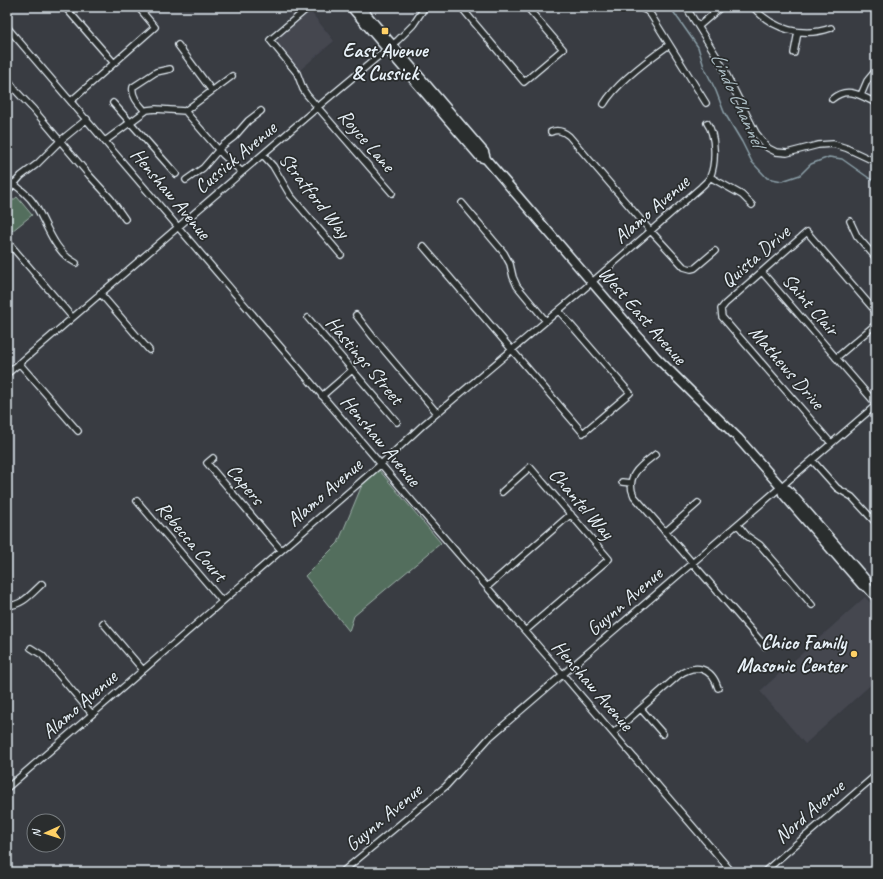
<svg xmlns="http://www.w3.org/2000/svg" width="883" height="879" font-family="Caveat,sans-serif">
<rect width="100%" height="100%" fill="#393c42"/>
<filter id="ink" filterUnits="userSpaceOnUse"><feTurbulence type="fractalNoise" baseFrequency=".025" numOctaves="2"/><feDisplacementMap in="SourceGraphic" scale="8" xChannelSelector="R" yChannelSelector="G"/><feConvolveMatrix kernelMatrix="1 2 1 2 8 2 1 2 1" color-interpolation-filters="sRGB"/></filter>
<g filter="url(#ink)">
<path fill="#444650" d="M 310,11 L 334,41 L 300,70 L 277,43 L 278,37 Z
M 865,597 L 876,609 L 876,680 L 805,744 L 760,691 Z"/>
<path fill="#536e5d" stroke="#9eb0aa" d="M 17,197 L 32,215 L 12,231 L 7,225 L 7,205 Z
M 379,470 L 441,543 L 354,616 L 349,631 L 305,576 L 338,543 L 362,485 Z"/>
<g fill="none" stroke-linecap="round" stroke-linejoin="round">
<path stroke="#8b9fa8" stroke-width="1.5" d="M 670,7 L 698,47 L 704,67 L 716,91 L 724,112 L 742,142 L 752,162 L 767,178 L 782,181 L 800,175 L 811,164 L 829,157 L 842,159 L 876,183"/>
<defs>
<path id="street" d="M 65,7 L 114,63
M 309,7 L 270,40 L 297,73 L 303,89 L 307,95 L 392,193
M 461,7 L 524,82 L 563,49 L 527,7
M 639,7 L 647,11 L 651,15 L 706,103
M 686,7 L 719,60 L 756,133 L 768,148 L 776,152 L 787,153 L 818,145 L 833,144 L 846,148 L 876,162
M 753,7 C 773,30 803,38 831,28
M 699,26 L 721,7
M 7,27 L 414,503 L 559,670 L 732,872
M 178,45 L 212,91
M 794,53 L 798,32
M 7,78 L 17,92 L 34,110 L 89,175 L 111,199 L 125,219
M 861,95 L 867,81 L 876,70
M 832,99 C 847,86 860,95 876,103
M 71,101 L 155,27 L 138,7
M 113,103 L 176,174
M 604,104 C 616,84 649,59 669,45
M 145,111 C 139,104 131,96 133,87 L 156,72 L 170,69
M 185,111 L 232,76
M 551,132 C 558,129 563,131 569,136 L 648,228 L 684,267 L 691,269 L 695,268 L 715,251
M 105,141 L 147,110 L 156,109 L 185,111 L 223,155 L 242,172
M 263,155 L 273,166 L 290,195 L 341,255
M 710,177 L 742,195 L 752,205
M 7,179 C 17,186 28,194 35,205 C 47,224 54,252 76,263
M 186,180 L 203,168 L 222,146 L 234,137 L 248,121 L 261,111
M 7,192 L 21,176 L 37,164 L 60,141 L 87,119
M 462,203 L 504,253 L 510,264 L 513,277 L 517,286 L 546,321
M 850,221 L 857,236 L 876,258
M 7,241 L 72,317
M 423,246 L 583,433 L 630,393 L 559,311
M 762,272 L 876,404
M 100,293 L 149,350
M 356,315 L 373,337 L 437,413
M 308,318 L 397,422
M 836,358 L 876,324
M 19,363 L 78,431
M 7,374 L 326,100 L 398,40 L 413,25 L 425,7
M 322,396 L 352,370
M 831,443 L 722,317 L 721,309 L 725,304 L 807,232 L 876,312
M 656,454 C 642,465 624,476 634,496 L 765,646
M 213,458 L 207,463 L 281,550
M 812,460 L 837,488 L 852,497 L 876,523
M 622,482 L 631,483
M 502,492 L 530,467 L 609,559 L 525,631
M 137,501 L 222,601
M 738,525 L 747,536 L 760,545 L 812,605
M 665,532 L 698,503
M 487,587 L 571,514
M 7,606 C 23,605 31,594 42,584
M 103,623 L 143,670
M 31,648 L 42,655 L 92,714
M 641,709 L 663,734
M 613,733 L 679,675 C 696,663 712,668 718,688
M 7,788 L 381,464 L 423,425 L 584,289 L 701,187 C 704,184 708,181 710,177 C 716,164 716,135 707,123
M 342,872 L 446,786 L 490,737 L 876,405
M 764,872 L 876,775"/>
<path id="secondary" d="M 351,7 L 480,157 L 486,159
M 360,7 L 484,152 L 486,159 L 656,357 L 738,438 L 781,487 L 783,494 L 862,585 L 867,587
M 781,487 L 788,490 L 866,580 L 867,587 L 876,597"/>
</defs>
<use href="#street" stroke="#e8f1f8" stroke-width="8"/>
<use href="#secondary" stroke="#e8f1f8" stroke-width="11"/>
<use href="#street" stroke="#2a2d2e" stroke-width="5.5"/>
<use href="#secondary" stroke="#2a2d2e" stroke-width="8"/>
</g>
</g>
<g fill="#ffd166" stroke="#2a2d2e" stroke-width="1.5">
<rect x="381" y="27" width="8" height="8" rx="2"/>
<circle cx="854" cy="654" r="4"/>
</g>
<g text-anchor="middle" stroke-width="3.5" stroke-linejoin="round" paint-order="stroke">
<g font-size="20" font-weight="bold" fill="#e8f1f8" stroke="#2a2d2e">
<text x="385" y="57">East Avenue<tspan x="385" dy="23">&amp; Cussick</tspan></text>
<text x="846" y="649" text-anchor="end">Chico Family<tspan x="846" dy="23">Masonic Center</tspan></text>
</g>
<g font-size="20" fill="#e8f1f8" stroke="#2a2d2e">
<text transform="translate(367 140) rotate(49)" y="7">Royce Lane</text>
<text transform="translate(235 157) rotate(-40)" y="7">Cussick Avenue</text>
<text transform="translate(171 193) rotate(50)" y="7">Henshaw Avenue</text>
<text transform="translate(315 195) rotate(52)" y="7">Stratford Way</text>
<text transform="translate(651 209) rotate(-41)" y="7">Alamo Avenue</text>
<text transform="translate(755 256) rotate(-41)" y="7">Quista Drive</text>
<text transform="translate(811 304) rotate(49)" y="7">Saint Clair</text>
<text transform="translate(643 315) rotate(49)" y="7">West East Avenue</text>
<text transform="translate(365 360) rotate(50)" y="7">Hastings Street</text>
<text transform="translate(787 367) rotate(49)" y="7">Mathews Drive</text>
<text transform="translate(381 440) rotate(50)" y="7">Henshaw Avenue</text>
<text transform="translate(246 484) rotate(50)" y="7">Capers</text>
<text transform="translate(324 492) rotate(-41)" y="7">Alamo Avenue</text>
<text transform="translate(582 503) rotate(49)" y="7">Chantel Way</text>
<text transform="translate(192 541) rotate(50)" y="7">Rebecca Court</text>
<text transform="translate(624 601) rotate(-41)" y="7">Guynn Avenue</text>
<text transform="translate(593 685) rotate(49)" y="7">Henshaw Avenue</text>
<text transform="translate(79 704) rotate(-41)" y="7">Alamo Avenue</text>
<text transform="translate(809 811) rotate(-41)" y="7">Nord Avenue</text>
<text transform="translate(383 817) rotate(-40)" y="7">Guynn Avenue</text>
</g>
<g font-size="21" font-style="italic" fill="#aabbc2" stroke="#2a2d2e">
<text transform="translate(738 99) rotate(65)" y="7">Lindo Channel</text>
</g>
</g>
<rect width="883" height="879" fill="none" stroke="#2a2d2e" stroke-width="24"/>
<rect x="12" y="12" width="859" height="855" fill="none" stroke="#e8f1f8" stroke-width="1.5" filter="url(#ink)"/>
<g transform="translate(46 833) rotate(267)"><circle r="19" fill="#2a2d2e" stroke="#767b7f"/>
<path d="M0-3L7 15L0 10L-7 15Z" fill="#ffd166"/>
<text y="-6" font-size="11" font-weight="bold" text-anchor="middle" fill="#e8f1f8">N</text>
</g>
</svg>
